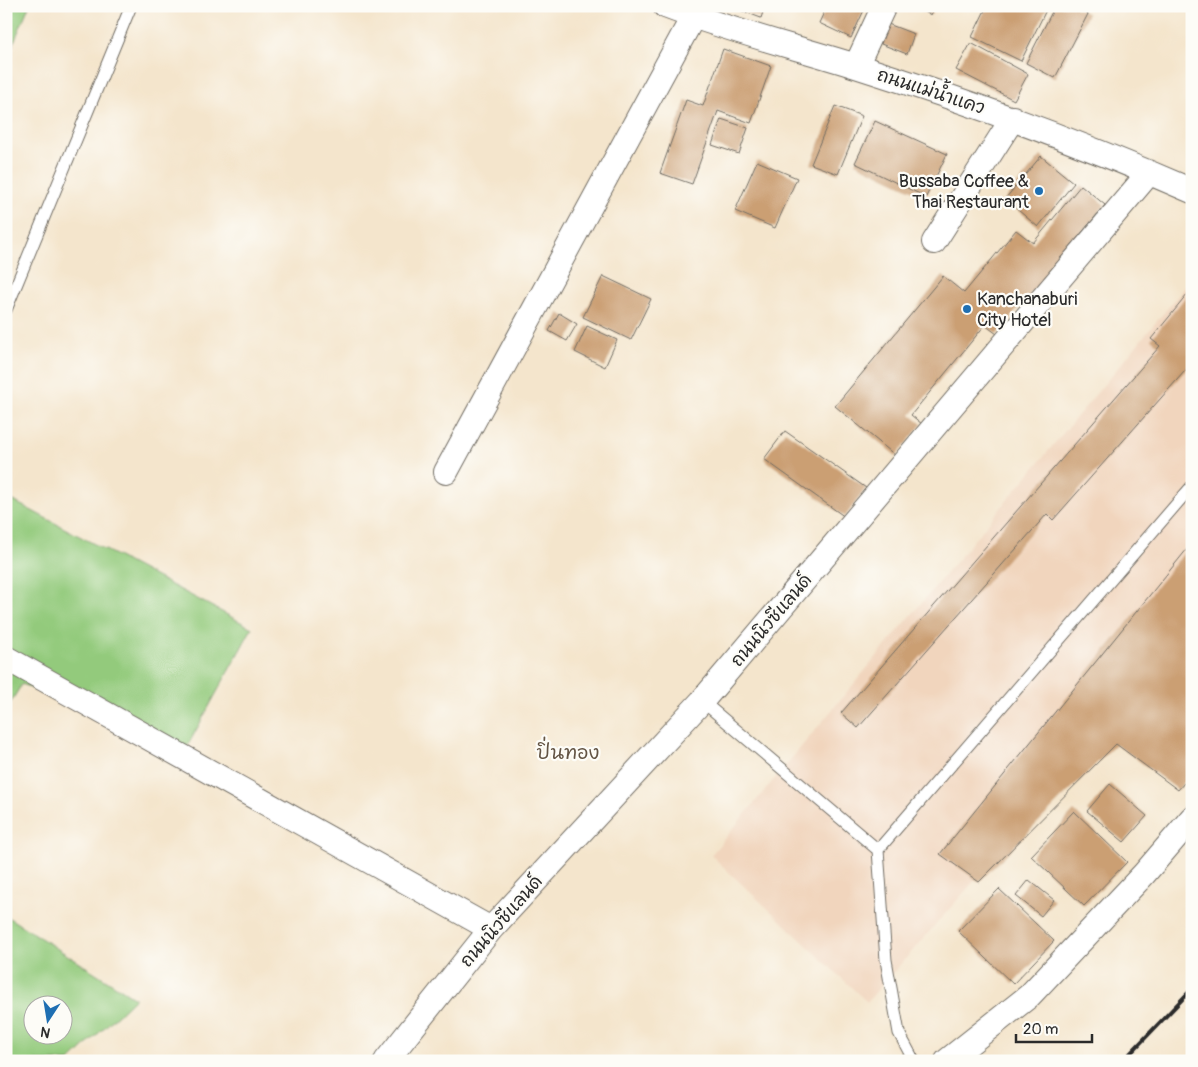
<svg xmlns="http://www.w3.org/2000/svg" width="1198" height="1067" font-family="Pangolin,'Playpen Sans Thai',sans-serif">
<rect width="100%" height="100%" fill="#fdfcf7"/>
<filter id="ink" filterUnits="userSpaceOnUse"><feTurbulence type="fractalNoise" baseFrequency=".02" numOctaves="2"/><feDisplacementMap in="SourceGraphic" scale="10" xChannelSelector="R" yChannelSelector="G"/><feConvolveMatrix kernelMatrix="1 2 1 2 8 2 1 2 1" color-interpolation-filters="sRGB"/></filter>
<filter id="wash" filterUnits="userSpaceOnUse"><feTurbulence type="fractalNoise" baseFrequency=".0096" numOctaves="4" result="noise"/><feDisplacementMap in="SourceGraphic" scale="20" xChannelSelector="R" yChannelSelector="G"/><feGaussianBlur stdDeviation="1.12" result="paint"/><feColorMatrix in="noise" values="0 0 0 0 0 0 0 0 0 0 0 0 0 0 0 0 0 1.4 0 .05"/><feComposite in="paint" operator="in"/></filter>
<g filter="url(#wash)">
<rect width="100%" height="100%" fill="#f4e5cc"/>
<path fill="#f1d5bd" d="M 1192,279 L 1192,635 L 867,1002 L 711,855 Z"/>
<path fill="#93ca7c" stroke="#5f7a54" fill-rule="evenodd" d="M 6,6 L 29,6 L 6,61 Z
M 6,497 L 252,628 L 182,756 L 22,684 L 6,710 Z
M 6,916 L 135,998 L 70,1061 L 6,1061 ZM 32,1004 L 62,1004 L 62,1034 L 32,1034 Z"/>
<g id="blocks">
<path fill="#cb9f73" d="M 729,6 L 765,6 L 761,18 Z
M 827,6 L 866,6 L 851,38 L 819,23 Z
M 913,6 L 935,6 L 931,15 Z
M 987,6 L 1048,6 L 1021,61 L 972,37 Z
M 1055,6 L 1073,6 L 1088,14 L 1055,78 L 1026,63 Z
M 888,24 L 914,34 L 907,54 L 881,44 Z
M 971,43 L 1028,74 L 1014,100 L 956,70 Z
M 723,49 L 771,66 L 751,123 L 718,111 L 692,184 L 660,173 L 686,100 L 703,106 Z
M 835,106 L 862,116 L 838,174 L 811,164 Z
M 721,119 L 748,128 L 739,154 L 712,145 Z
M 875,121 L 947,154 L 926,197 L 855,163 Z
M 1041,156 L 1074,183 L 1038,227 L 1005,199 Z
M 757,161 L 797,178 L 775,228 L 735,211 Z
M 1081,185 L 1105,205 L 997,334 L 985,325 L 911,415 L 922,424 L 896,456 L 835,406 L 943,276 L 964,293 L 1016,230 L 1033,243 Z
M 603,276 L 651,299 L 631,340 L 583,317 Z
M 1192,289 L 1192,363 L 1053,520 L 1047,514 L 858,728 L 841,713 L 1160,346 L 1151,339 Z
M 559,313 L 577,324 L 567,341 L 549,331 Z
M 587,326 L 617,340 L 605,367 L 575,352 Z
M 785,431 L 866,488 L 845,517 L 764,459 Z
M 1192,543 L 1192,774 L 1178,790 L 1116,744 L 979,882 L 940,854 Z
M 1110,784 L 1147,816 L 1124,842 L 1087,811 Z
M 1074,811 L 1127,862 L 1084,906 L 1031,856 Z
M 1029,880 L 1054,900 L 1041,916 L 1016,896 Z
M 999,889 L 1054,941 L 1013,984 L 958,931 Z"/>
</g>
</g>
<g filter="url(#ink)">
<use href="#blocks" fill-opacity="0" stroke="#716c63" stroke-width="1"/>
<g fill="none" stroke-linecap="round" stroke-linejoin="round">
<defs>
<path id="lane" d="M 6,310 L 131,6
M 702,701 L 878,850
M 914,1061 L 899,1033 L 886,960 L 878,850 L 1192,486"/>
<path id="street" d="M 665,6 C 727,30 792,46 856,66 C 970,102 1082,143 1192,191
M 856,66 L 884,6
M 934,242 L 1013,118
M 446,472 L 693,17
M 6,658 L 491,929
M 386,1061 L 491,929 L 702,701 L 1149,173
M 947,1061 L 1029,996 L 1144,874 L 1192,818"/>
</defs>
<use href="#lane" stroke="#716c63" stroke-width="13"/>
<use href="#street" stroke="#716c63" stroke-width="26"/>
<use href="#lane" stroke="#fff" stroke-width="11"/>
<use href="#street" stroke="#fff" stroke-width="24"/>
<path stroke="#2b2b2b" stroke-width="4" d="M 1123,1061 L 1192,989"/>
</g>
</g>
<g fill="#1f6fb2" stroke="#fdfcf7" stroke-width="2">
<circle cx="1039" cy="191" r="5"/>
<circle cx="967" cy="309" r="5"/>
</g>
<g text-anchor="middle" stroke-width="4.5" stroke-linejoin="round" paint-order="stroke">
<g font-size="18" fill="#2b2b2b" stroke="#fdfcf7">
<text transform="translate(931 91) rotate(18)" y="6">ถนนแม่น้ำแคว</text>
<text transform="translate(771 620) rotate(-50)" y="6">ถนนนิวซีแลนด์</text>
<text transform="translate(501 921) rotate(-49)" y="6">ถนนนิวซีแลนด์</text>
</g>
<g font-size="18" fill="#2b2b2b" stroke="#fdfcf7" text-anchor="end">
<text x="1029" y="187">Bussaba Coffee &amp;<tspan x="1029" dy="21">Thai Restaurant</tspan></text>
<text x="977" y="305" text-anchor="start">Kanchanaburi<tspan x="977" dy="21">City Hotel</tspan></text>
</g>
<g font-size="19" fill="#635444" stroke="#fdfcf7">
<text x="568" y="759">ปิ่นทอง</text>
</g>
</g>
<rect width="1198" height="1067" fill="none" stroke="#fdfcf7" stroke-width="25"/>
<g transform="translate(48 1020) rotate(192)"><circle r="24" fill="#fdfcf7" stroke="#a9a8a5"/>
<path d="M0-4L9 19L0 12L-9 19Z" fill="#1f6fb2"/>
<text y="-8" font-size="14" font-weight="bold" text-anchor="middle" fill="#2b2b2b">N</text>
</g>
<path d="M1016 1034v8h76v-8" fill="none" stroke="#2b2b2b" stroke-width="2.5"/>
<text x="1023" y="1034" font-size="15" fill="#2b2b2b" stroke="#fdfcf7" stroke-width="4" paint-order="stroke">20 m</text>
</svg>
